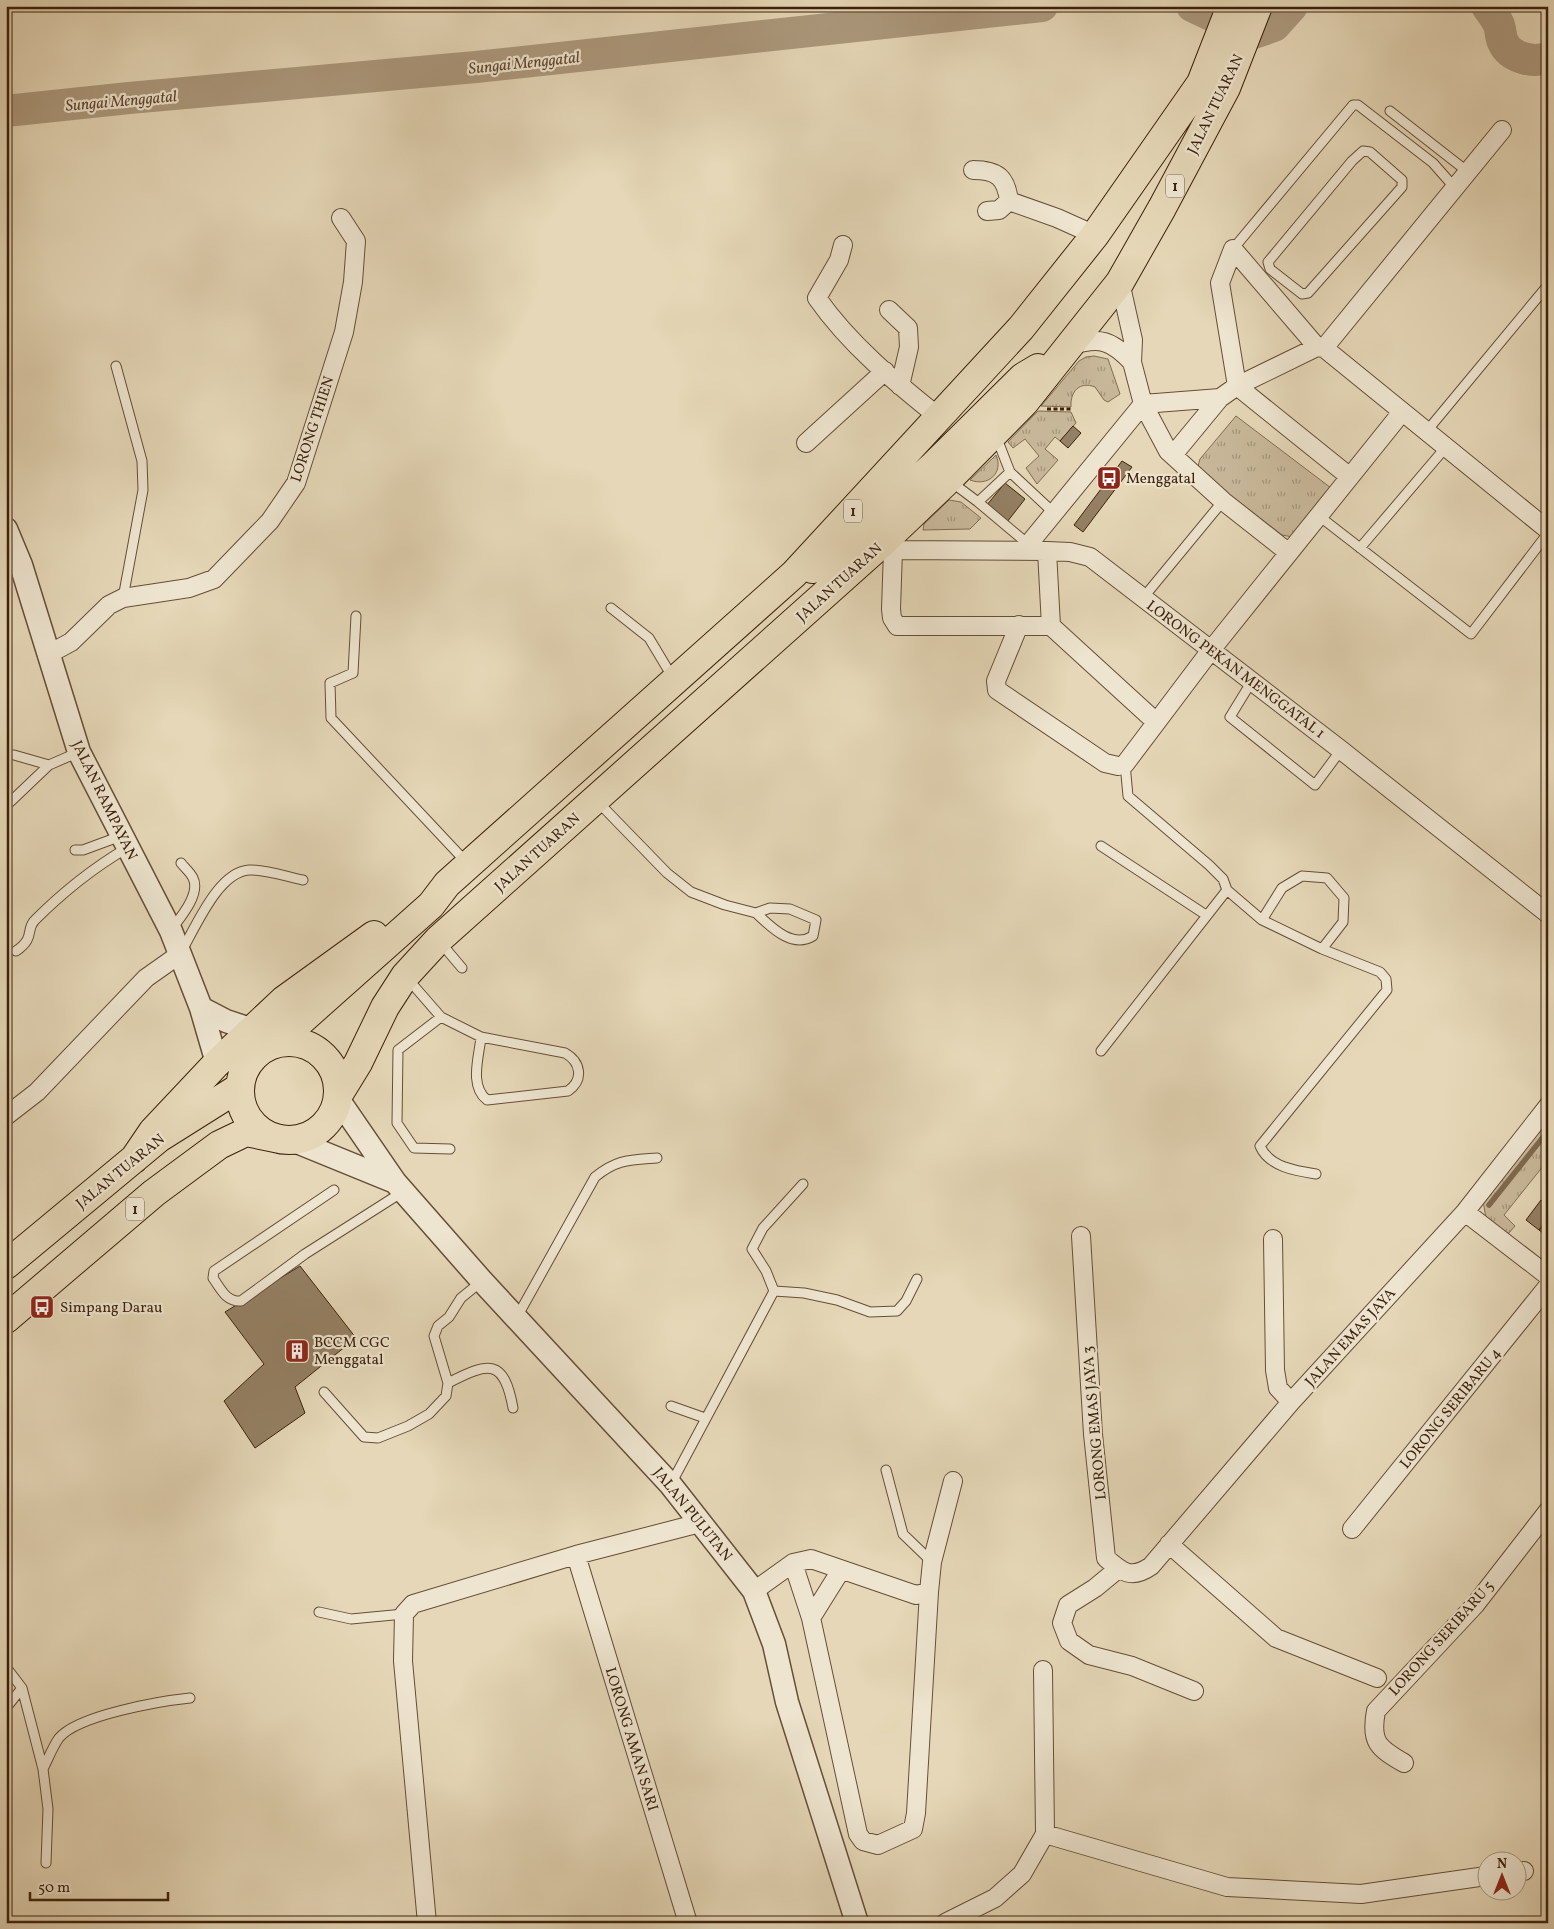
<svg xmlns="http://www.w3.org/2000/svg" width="1554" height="1929" font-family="Vollkorn,serif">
<defs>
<pattern id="grass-tufts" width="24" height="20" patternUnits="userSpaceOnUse" patternTransform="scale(1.25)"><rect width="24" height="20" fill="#c8b89a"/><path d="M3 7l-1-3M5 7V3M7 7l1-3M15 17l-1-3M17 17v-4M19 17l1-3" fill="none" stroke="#a4957c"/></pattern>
</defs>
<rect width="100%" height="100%" fill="#e5d7b7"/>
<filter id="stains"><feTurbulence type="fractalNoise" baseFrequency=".004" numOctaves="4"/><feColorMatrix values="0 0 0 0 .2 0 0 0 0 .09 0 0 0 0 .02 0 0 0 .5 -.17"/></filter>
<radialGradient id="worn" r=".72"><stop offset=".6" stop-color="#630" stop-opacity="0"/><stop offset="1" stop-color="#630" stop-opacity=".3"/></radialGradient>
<path fill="url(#grass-tufts)" stroke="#826c52" d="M 1094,356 L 1108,359 L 1120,394 L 1108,402 L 1104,400 L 1095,387 C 1080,381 1070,391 1071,407 L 1041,406 L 1079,361 L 1086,357 Z
M 1038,411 L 1071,412 L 1076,423 L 1060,441 L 1055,437 L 1045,449 L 1058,460 L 1037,484 L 1026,468 L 1039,456 L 1025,439 L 1013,448 L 1008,442 Z
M 1236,416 L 1335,491 L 1298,538 L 1282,535 L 1199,471 L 1198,466 L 1200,459 Z
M 996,455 C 1004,473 988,487 970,480 Z
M 949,500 L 961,502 L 981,518 L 970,529 L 923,530 L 924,524 Z
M 1548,1121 L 1548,1160 L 1504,1215 L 1515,1226 L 1508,1234 L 1486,1218 L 1483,1201 Z"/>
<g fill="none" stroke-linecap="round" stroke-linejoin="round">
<path stroke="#7f694f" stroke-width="5.5" d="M 1489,1205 L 1548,1131"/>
<path stroke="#ac997d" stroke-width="32" d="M 1192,6 L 1251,34 L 1274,26 L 1292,6
M 1487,6 C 1491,12 1495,17 1498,23 C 1501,28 1500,36 1503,42 C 1510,58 1533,63 1548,58
M 6,111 L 129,98 L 476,67 L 1042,6"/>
</g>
<path fill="#948064" stroke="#3c210b" d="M 1073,426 L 1081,433 L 1068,448 L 1060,441 Z
M 1122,461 L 1132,467 L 1083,532 L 1074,525 Z
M 1005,483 L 1025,499 L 1007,522 L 986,506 Z
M 1541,1200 L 1548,1205 L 1548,1219 L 1539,1230 L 1526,1220 Z
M 1548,1219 L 1548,1237 L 1539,1230 Z
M 300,1266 L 356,1338 L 295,1387 L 305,1413 L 255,1448 L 224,1401 L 264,1364 L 225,1312 Z"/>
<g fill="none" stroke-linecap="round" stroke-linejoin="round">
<defs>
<path id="service" d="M 1390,111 L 1468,172
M 1363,151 L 1370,152 L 1402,180 L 1402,187 L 1308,293 L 1302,294 L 1270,269 L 1268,262 L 1352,161 Z
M 1233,249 L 1353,105 L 1358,105 L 1433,163 L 1455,188
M 116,366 L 142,461 L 143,490 L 123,598
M 1426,432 L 1548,285
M 1010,472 L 1054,513
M 949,484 L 958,487 L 978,502 L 1010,472 L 996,436
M 978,502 L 1028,544
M 1319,516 L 1471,634 L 1548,533
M 1360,548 L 1446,447
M 1143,598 L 1223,501
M 611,608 L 649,638 L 673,678
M 356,616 L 353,673 L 330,683 L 331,718 L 467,863
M 1252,681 L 1230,717 L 1315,785 L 1341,750
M 14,755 L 49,765
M 598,802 L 667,873 L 691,892 L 725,905 L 756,913 L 770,908 L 790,909 L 816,920 L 813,936 C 792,949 771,927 756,913
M 6,806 L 49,765 L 79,752
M 1101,846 L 1206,915
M 75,850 L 83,850 L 121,836
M 1227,890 L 1262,920 L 1322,949 L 1380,972 L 1386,979 L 1387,990 L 1260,1146 C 1269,1167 1296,1171 1316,1174
M 1262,920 L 1282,888 L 1302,876 L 1327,878 L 1344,898 L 1343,922 L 1322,949
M 171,930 C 180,918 201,894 193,878 C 191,873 184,867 181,863
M 440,942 L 462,968
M 16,951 C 36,937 25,930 35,920 C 63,892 93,868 127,848
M 181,952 C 196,927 218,872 249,870 C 264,869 288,877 303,880
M 407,978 L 441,1017 L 481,1037 L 565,1053 C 581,1062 584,1080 568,1091 L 487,1100 C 469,1086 479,1057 481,1037
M 441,1017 L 398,1050 L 397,1123 L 414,1148 L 450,1149
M 1101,1051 L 1227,890 L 1223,879 L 1209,865 L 1128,796 L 1125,764
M 334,1190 L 214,1271 L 213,1278 C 221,1289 226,1302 241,1301 L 305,1254 L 404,1191
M 774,1291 L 804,1293 L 837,1300 L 870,1312 L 897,1311 L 906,1301 L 917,1279
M 517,1317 L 595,1177 C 617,1159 630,1160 657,1158
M 448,1383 C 489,1362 504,1358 513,1408
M 324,1392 L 364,1437 L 378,1438 L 408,1426 L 429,1414 L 446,1396 L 448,1383 L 434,1336 L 438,1326 L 449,1317 L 461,1298 L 482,1281
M 671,1406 L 705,1418
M 886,1470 L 903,1534 L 932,1562
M 671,1484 L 774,1291 L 766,1271 L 752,1249 L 763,1228 L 803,1184
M 319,1612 L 351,1619 L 404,1614
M 6,1667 L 22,1688 L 43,1769 L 48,1809 L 46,1863
M 6,1708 L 22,1688
M 43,1769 C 48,1759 53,1746 59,1738 C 78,1715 161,1701 190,1698"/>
<path id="minor" d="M 973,170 C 997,170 1006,177 1009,201 L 1057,218 L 1095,235
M 987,211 L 999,210 L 1009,201
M 843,245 L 839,260 L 817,298 C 849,344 896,383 940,418
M 1120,282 L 1133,340 L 1132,362 L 1143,404 L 1168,451 L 1223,501 L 1289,553
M 889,310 L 908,328 L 909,347 L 900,386
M 1072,345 C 1100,337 1111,340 1132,362
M 1324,348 L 1502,130
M 806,443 L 885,371
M 1173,455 L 1220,398 L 1237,386 L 1317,347
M 1350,477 L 1237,386 L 1220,283 L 1233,249 L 1317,347 L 1324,348 L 1548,530
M 881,544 L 893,550 L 1047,551 L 1070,552 L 1090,557 L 1341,750 L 1548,914
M 893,550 L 891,609 L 892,618 L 897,626 L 1051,626 L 1156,722
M 1023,551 L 1143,404 L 1220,398
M 1047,551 L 1051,626
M 1019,625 L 996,681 L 997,690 L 1105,763 L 1118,766 L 1125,764 L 1211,650 L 1402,412
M 47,655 L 71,642 L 109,605 L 123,598 L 189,588 L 214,579 L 270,521 L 296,483 L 344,332 L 353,282 L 356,241 L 341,218
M 6,1116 L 37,1092 L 146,978 L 180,954
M 1465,1212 L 1548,1276
M 1081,1236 L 1093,1434 L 1106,1558 C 1122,1572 1131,1580 1151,1566 L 1291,1402 L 1465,1212 L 1548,1106
M 1273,1239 L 1275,1370 L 1278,1388 L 1291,1402
M 1352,1529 L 1548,1286
M 1169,1544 L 1276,1638 L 1377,1678
M 576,1555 L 688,1923
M 793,1563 L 811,1618
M 1118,1569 L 1095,1588 L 1068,1605 L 1062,1623 L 1069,1641 L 1089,1655 L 1132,1666 L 1194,1691
M 841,1570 L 811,1618 L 858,1834 L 863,1841 L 878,1845 L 913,1829 L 916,1813 L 929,1592
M 754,1591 L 793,1563 L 811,1559 L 916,1595 L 929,1592 L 932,1562 L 953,1481
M 1404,1763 C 1378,1748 1370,1742 1376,1711 L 1475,1605 L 1548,1511
M 1045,1834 L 1227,1887 L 1361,1894 L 1486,1876
M 1516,1872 L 1524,1871
M 427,1923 L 403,1661 L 404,1614 L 413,1604 L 576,1555 L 700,1523
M 945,1923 L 995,1898 L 1022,1874 L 1045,1834 L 1043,1670"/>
<path id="tertiary" d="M 6,529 L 21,565 L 79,752 L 171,931 L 201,1008 L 217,1063
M 201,1008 L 226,1021 L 253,1030
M 338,1099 L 395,1182 L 482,1281 L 670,1484 L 754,1591 L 774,1644 L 787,1702 L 857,1923
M 292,1140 L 395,1182"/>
<path id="primary" d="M 812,569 L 825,565 L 934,465 L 1023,377 L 1038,368
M240 1091a49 49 0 1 1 98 0a49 49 0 1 1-98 0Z
M 275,1044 L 431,905 L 447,884 L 794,574 L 1021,328 L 1095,235 L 1201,83 L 1231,6
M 339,1094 L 358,1063 L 385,1007 L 405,976 L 438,940 L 881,544 L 946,482 L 1024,403 L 1120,282 L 1162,208 L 1226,88 L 1258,6
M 134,1159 L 153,1131 L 217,1063 L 284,1000 L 374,935
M 6,1265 L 159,1138 L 240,1087
M 6,1319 L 154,1193 L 219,1145 L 246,1132 L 280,1139"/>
</defs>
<use href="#service" stroke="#664e36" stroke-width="11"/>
<use href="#minor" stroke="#664e36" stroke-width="20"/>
<use href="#tertiary" stroke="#664e36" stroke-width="25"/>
<use href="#primary" stroke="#3c210b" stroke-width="30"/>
<path stroke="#3c210b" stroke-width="3" stroke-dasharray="4 2.5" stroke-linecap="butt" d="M 1047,409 L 1071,409"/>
<use href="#service" stroke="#eee5d0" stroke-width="9"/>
<use href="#minor" stroke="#eee5d0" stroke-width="18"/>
<use href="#tertiary" stroke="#eee5d0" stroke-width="22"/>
<use href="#primary" stroke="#e5d7b7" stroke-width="28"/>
</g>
<defs>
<symbol id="bus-square" viewBox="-11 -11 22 22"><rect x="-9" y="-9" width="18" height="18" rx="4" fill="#8f2418" stroke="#eee5d0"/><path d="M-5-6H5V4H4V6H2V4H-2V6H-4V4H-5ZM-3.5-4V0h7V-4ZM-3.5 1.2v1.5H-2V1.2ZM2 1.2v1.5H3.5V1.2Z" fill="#fff"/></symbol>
<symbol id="building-square" viewBox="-11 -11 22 22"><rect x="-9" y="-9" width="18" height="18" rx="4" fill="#8f2418" stroke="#eee5d0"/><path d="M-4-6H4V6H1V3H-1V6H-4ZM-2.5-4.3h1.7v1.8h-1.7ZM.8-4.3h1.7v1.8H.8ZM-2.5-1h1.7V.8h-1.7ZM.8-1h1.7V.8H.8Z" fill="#fff"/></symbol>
</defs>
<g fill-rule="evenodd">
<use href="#bus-square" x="1095" y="464" width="28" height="28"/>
<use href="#bus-square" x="28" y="1293" width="28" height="28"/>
<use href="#building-square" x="283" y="1337" width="28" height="28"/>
</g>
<g text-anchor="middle" stroke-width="4.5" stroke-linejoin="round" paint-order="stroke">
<g fill="#eee5d0" stroke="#715c46" stroke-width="1">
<rect x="1166" y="174.5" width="18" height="23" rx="4"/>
<rect x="844" y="499.5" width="18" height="23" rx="4"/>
<rect x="126" y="1197.5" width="18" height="23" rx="4"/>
</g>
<g font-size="14" font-weight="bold" fill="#3c210b">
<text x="1175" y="191">1</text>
<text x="853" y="516">1</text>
<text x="135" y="1214">1</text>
</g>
<g font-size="15" fill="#3c210b" stroke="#eee5d0">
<text transform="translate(1215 104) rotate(-64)" y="5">JALAN TUARAN</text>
<text transform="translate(312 429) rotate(-72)" y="5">LORONG THIEN</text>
<text transform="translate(839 582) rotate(-42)" y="5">JALAN TUARAN</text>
<text transform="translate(1236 669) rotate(37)" y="5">LORONG PEKAN MENGGATAL 1</text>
<text transform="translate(105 800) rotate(64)" y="5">JALAN RAMPAYAN</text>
<text transform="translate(537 852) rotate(-42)" y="5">JALAN TUARAN</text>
<text transform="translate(120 1171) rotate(-39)" y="5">JALAN TUARAN</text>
<text transform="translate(1350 1337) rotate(-48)" y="5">JALAN EMAS JAYA</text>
<text transform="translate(1450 1408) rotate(-51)" y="5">LORONG SERIBARU 4</text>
<text transform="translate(1094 1423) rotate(-95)" y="5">LORONG EMAS JAYA 3</text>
<text transform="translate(693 1514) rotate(51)" y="5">JALAN PULUTAN</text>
<text transform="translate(1441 1638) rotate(-48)" y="5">LORONG SERIBARU 5</text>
<text transform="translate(632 1739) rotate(73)" y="5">LORONG AMAN SARI</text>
</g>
<g font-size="15" fill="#3c210b" stroke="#eee5d0" text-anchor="start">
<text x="1126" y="483">Menggatal</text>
<text x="60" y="1312">Simpang Darau</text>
<text x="314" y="1347">BCCM CGC<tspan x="314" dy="17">Menggatal</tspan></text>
</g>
<g font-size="16" font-style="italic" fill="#5e452d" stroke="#eee5d0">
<text transform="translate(524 62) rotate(-6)" y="6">Sungai Menggatal</text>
<text transform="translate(121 100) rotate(-5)" y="6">Sungai Menggatal</text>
</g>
</g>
<rect width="1554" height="1929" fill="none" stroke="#e5d7b7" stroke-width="25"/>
<rect x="8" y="8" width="1539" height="1914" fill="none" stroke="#3c210b" stroke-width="2.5"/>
<rect x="12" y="12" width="1529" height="1904" fill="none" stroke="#3c210b"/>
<g transform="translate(1502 1876)"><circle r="24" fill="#eee5d0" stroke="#a79781"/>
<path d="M0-4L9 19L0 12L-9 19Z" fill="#8f2418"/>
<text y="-8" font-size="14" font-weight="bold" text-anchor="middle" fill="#3c210b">N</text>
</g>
<path d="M30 1892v8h138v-8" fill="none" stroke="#3c210b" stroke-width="2.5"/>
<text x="38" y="1892" font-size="15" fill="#3c210b" stroke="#eee5d0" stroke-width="4" paint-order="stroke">50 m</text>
<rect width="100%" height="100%" filter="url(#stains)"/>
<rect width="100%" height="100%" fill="url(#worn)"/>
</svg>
